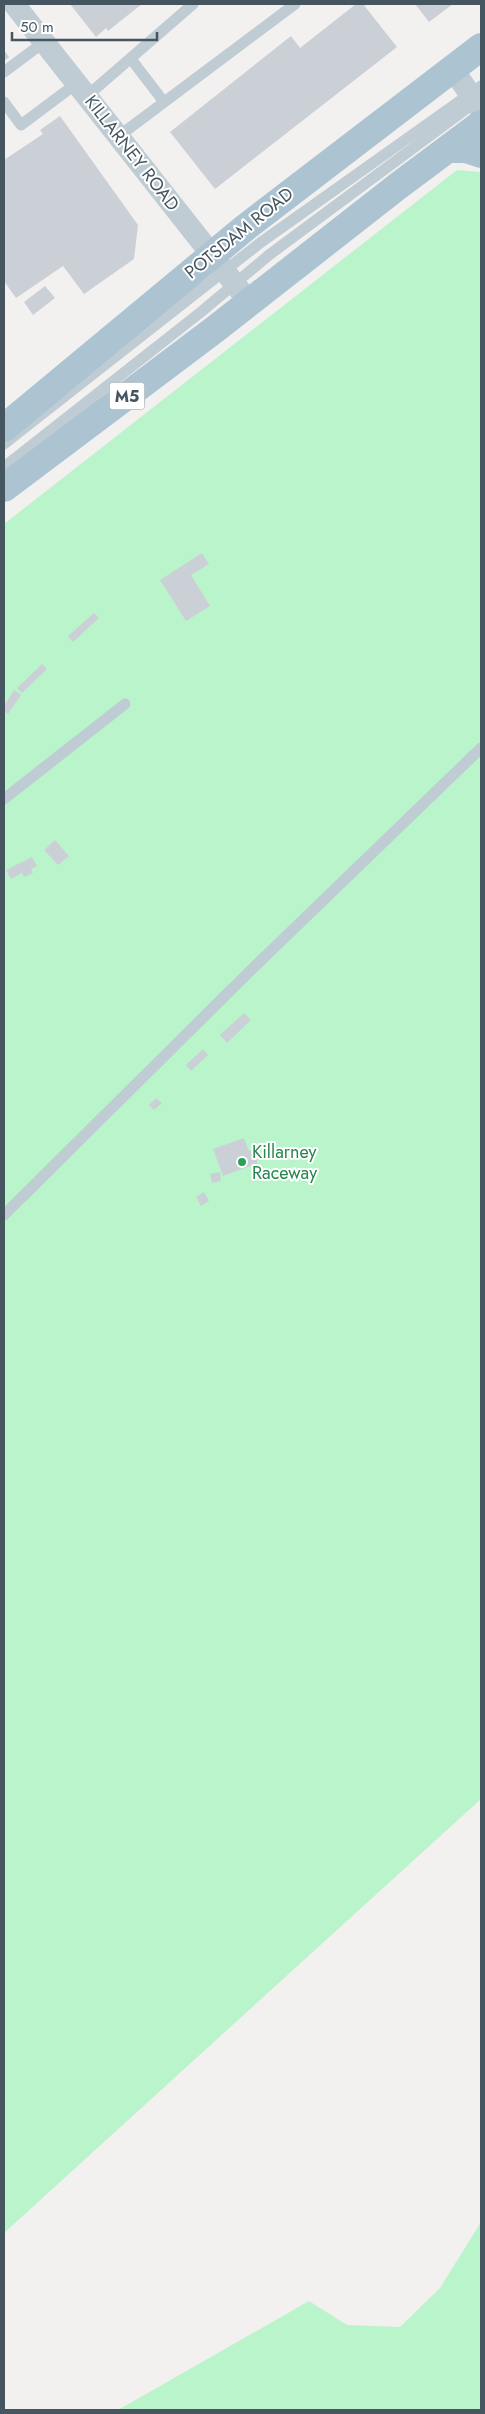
<svg xmlns="http://www.w3.org/2000/svg" width="485" height="2414" font-family="Jost,sans-serif">
<rect width="100%" height="100%" fill="#f3f0f0"/>
<path fill="#baf4cb" d="M 457,170 L 481,172 L 481,1799 L 4,2233 L 4,524 Z
M 481,2222 L 481,2410 L 118,2410 L 309,2301 L 347,2325 L 400,2327 L 440,2288 Z"/>
<path fill="#cbd0d6" d="M 70,4 L 142,4 L 108,31 L 106,28 L 96,37 Z
M 356,4 L 363,4 L 397,47 L 215,189 L 170,132 L 291,36 L 300,48 Z
M 415,4 L 453,4 L 429,22 Z
M 4,50 L 9,57 L 4,61 Z
M 60,116 L 138,225 L 134,259 L 84,294 L 63,266 L 16,298 L 4,281 L 4,160 L 43,134 L 40,130 Z
M 45,286 L 55,298 L 33,315 L 24,302 Z
M 202,553 L 209,564 L 191,575 L 210,606 L 186,621 L 160,580 Z
M 94,613 L 99,618 L 73,642 L 68,636 Z
M 42,664 L 47,669 L 22,693 L 17,688 Z
M 14,690 L 21,695 L 8,714 L 4,711 L 4,706 Z
M 55,840 L 69,856 L 58,865 L 44,850 Z
M 32,857 L 37,866 L 31,869 L 33,873 L 24,877 L 22,873 L 11,879 L 6,870 Z
M 244,1013 L 251,1020 L 227,1043 L 220,1035 Z
M 203,1049 L 208,1055 L 191,1071 L 186,1065 Z
M 156,1098 L 162,1103 L 154,1110 L 149,1105 Z
M 244,1138 L 249,1151 L 253,1150 L 258,1163 L 223,1176 L 213,1149 Z
M 220,1172 L 221,1181 L 212,1183 L 210,1174 Z
M 204,1192 L 209,1201 L 201,1206 L 196,1197 Z"/>
<g fill="none" stroke-linecap="round" stroke-linejoin="round">
<path stroke="#bfccd3" stroke-width="11" d="M 131,59 L 164,102
M 4,72 L 44,42
M 87,96 L 193,4
M 4,102 L 21,125 L 77,83
M 119,136 L 295,4
M 4,444 L 260,243 L 481,86
M 4,467 L 201,312 L 269,255 L 478,100
M 4,799 L 125,704
M 4,1215 L 252,969 L 481,748"/>
<path stroke="#bfccd3" stroke-width="22" d="M 14,4 L 249,302
M 452,68 L 481,110"/>
<path stroke="#acc3d2" stroke-width="28" d="M 449,149 L 466,149 L 481,154
M 4,428 L 246,227 L 481,47
M 4,488 L 214,330 L 398,186 L 481,124"/>
</g>
<circle fill="#2e9e5b" stroke="#fff" stroke-width="2" cx="242" cy="1162" r="5"/>
<g text-anchor="middle" stroke-width="4" stroke-linejoin="round" paint-order="stroke">
<rect fill="#fff" stroke="#7d8990" stroke-width="1" x="109.5" y="382.5" width="35" height="27" rx="4"/>
<g font-size="16" font-weight="bold" fill="#455660">
<text x="127" y="402">M5</text>
</g>
<g font-size="18" fill="#455660" stroke="#fff">
<text transform="translate(132 153) rotate(52)" y="6">KILLARNEY ROAD</text>
<text transform="translate(239 233) rotate(-39)" y="6">POTSDAM ROAD</text>
</g>
<g font-size="18" fill="#27864d" stroke="#fff" text-anchor="start">
<text x="252" y="1158">Killarney<tspan x="252" dy="21">Raceway</tspan></text>
</g>
</g>
<rect width="485" height="2414" fill="none" stroke="#455660" stroke-width="10"/>
<path d="M12 32v8h145v-8" fill="none" stroke="#455660" stroke-width="2.5"/>
<text x="20" y="32" font-size="15" fill="#455660" stroke="#ffffff" stroke-width="4" paint-order="stroke">50 m</text>
</svg>
